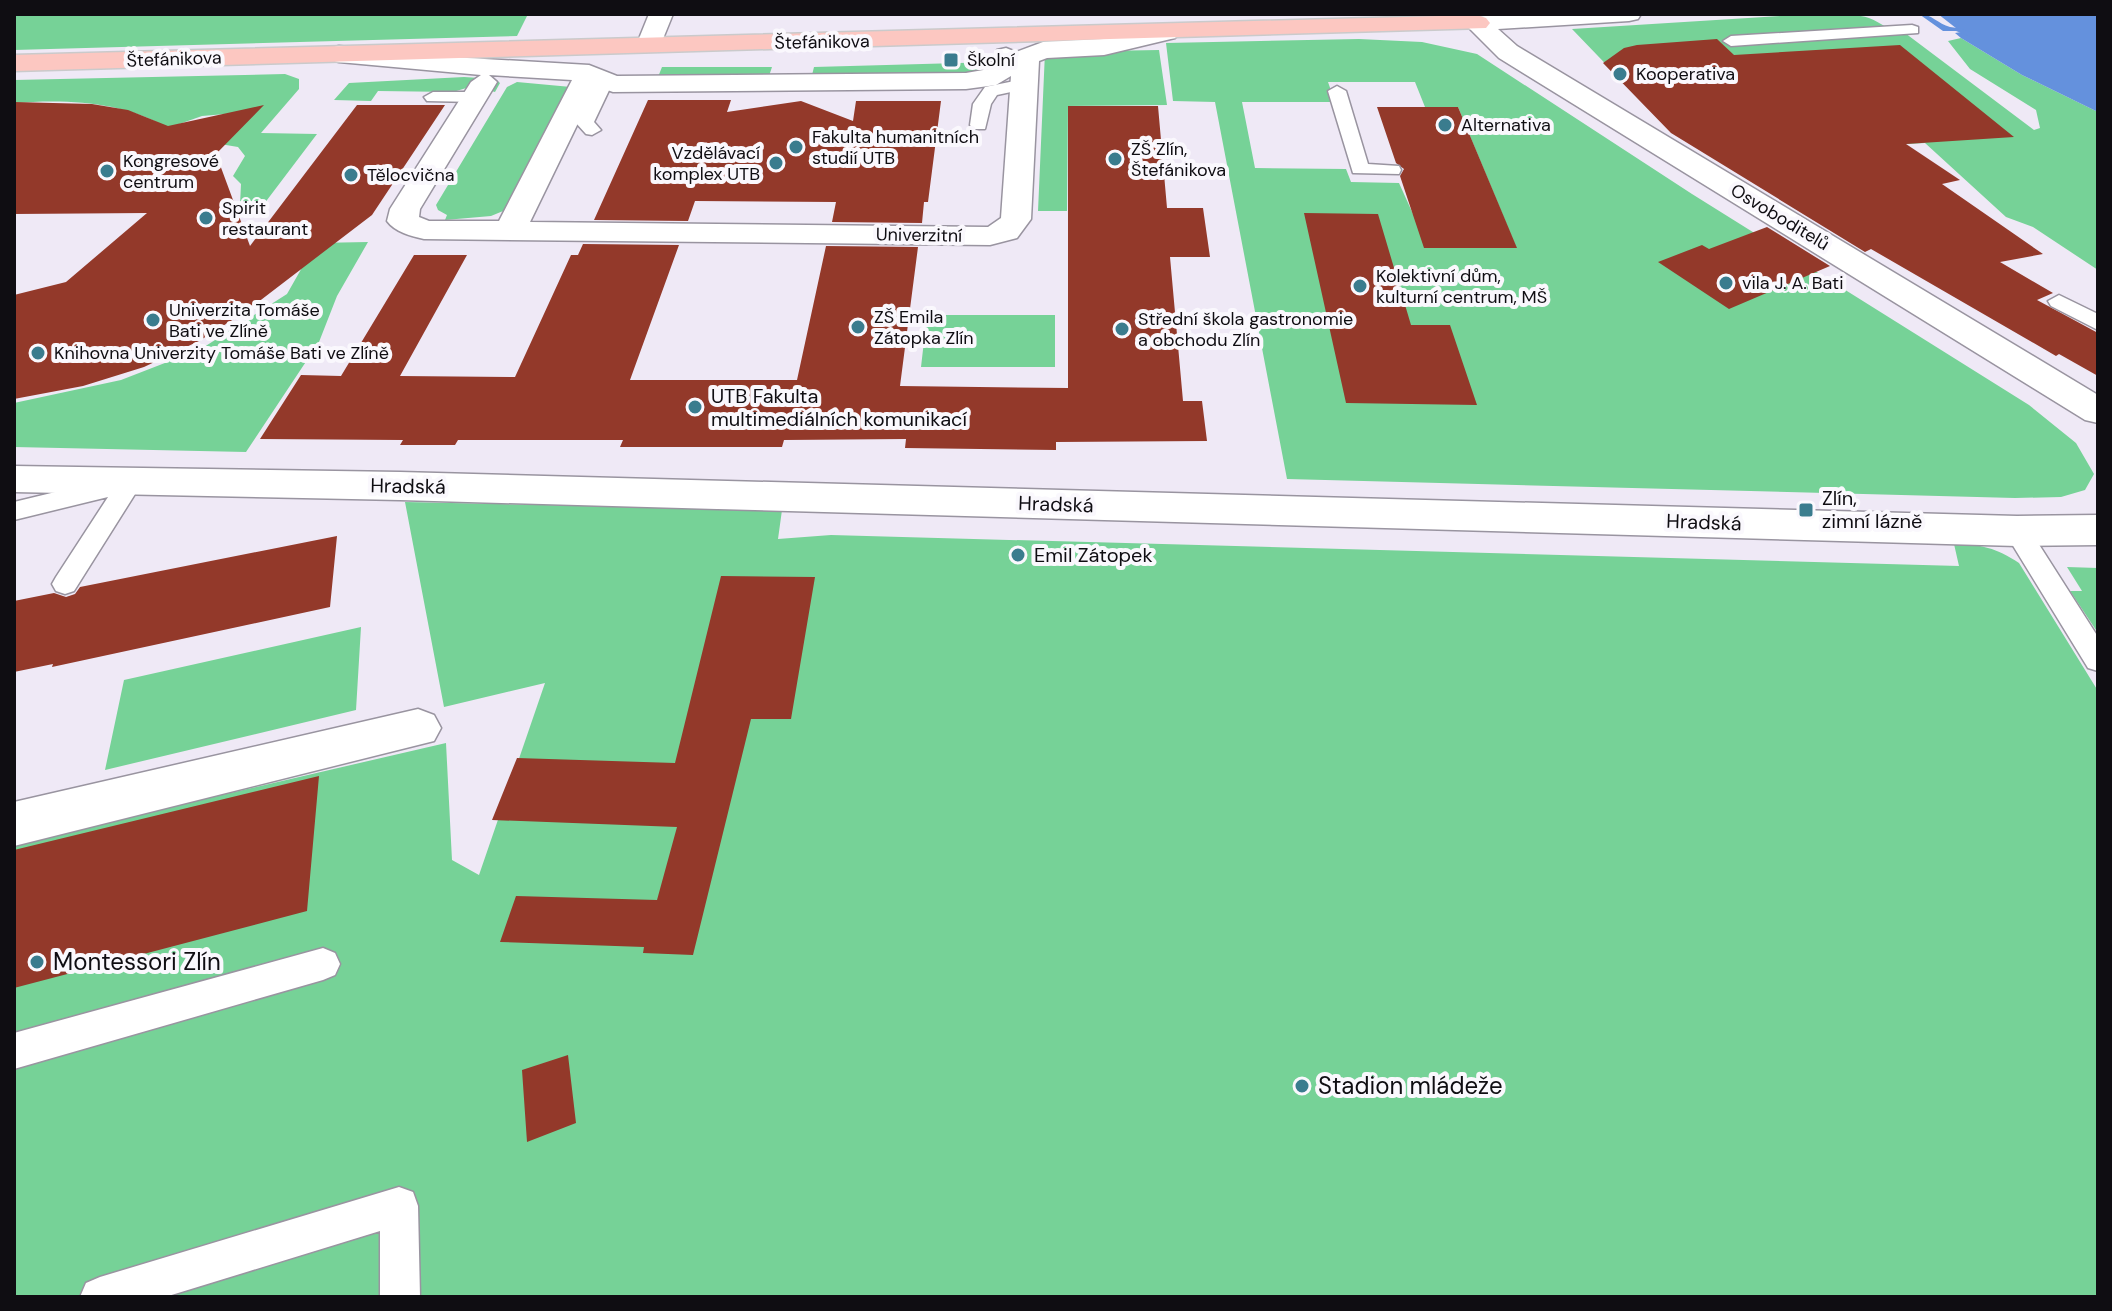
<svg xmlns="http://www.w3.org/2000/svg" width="2112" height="1311" font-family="'DM Sans',sans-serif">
<rect width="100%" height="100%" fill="#efe9f6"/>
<path fill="#76d297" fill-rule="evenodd" d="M 14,14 L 528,14 L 517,36 L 14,50 Z
M 1810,14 C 1830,14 1851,12 1869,18 C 1882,23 1892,33 1905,33 L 2034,130 L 2040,128 L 2036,110 L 1970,69 L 1948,41 L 1961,38 L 2022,75 L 2098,112 L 2098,270 L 2033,227 L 2006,217 L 1925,143 L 1825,149 L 1648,108 L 1572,29 Z
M 1359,39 L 1422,42 L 1477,54 L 1692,194 L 2029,405 L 2076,443 L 2094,474 L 2085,490 L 2061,497 L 2015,498 L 1287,479 L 1215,102 L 1173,101 L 1166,43 ZM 1328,82 L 1415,82 L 1425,107 L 1458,107 L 1516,247 L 1413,214 L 1399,183 L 1351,182 L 1346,169 L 1255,168 L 1242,102 L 1335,102 Z
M 1159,50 L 1167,105 L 1068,106 L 1067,211 L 1038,211 L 1045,52 Z
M 995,62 L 994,70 L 938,76 L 811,79 L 814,67 Z
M 662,67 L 772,67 L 768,79 L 658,77 Z
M 285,74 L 299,79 L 299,89 L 261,133 L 317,134 L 264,204 L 240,205 L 241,184 L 233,176 L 245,156 L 238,147 L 220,144 L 225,114 L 202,116 L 168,128 C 122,101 66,99 14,103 L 14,80 Z
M 464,77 L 495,79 L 500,83 L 495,92 L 473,86 L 453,92 L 378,91 L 371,101 L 334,100 L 349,83 Z
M 517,82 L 571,87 L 508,209 L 491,216 L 445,220 L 447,215 L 438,210 L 436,205 L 507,87 Z
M 368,242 L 337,296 L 319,342 L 246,452 L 14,447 L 14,403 L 121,380 L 201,349 L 287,294 L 316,243 Z
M 927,315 L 1055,315 L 1055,367 L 921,367 Z
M 405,502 L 782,510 L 778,539 L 831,535 L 1959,566 L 1954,544 C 1980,544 1997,548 2019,563 L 2098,691 L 2098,1297 L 14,1297 L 14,843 L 446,743 L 452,860 L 479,875 L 545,683 L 444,707 Z
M 2067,567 L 2098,568 L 2098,633 L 2070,591 L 2082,591 Z
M 361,627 L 356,710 L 105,770 L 124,680 Z"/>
<path fill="#6491dd" d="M 1938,14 L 2098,14 L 2098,112 L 2022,75 L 1961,38 L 1955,33 L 1961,32 Z"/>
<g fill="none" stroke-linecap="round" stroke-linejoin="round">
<path fill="#6491dd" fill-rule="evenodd" d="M 1919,14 C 1932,14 1938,24 1950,27 C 1960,28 1967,30 1976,35 L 1972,37 L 1956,31 L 1943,31 Z"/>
</g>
<path fill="#93392a" d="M 1717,39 L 1734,55 L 1900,45 L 2014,137 L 1906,144 L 1960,180 L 1942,184 L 2043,254 L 2000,262 L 2053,293 L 2037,300 L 2098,333 L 2098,376 L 2059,354 L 2056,356 L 1871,249 L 1865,252 L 1671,133 L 1603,63 L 1624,48 L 1637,45 Z
M 648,100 L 731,100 L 727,112 L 801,101 L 853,121 L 856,101 L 941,101 L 928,202 L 924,202 L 922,223 L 832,222 L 836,202 L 695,201 L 688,221 L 594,220 Z
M 14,102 L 92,104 L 128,110 L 168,126 L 264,105 L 216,154 L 250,246 L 357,105 L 445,105 L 372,215 L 245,312 L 199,341 L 144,367 L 83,386 L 14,399 L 14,295 L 66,282 L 147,213 L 14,214 Z
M 1068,106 L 1158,106 L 1167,208 L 1203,208 L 1210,257 L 1170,257 L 1183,401 L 1202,401 L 1207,441 L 1056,442 L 1056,450 L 905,448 L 906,439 L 784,440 L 782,447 L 620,447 L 623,440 L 458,440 L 455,445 L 400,445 L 403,440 L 260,439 L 301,375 L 341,376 L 414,255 L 467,255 L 400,376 L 515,377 L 571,255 L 578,255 L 583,244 L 679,245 L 630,380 L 797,380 L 826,246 L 918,247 L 900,386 L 1068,388 Z
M 1377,107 L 1458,107 L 1517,248 L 1424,248 L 1400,176 L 1404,169 L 1396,163 Z
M 1304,213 L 1378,214 L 1411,325 L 1450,325 L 1477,405 L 1346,403 Z
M 1767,227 L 1830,266 L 1729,309 L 1658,262 L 1702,245 L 1709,249 Z
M 337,536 L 330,607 L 52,667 L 53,664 L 14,672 L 14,601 L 54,593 L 66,597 L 75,594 L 80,587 Z
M 721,576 L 815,577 L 791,719 L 751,719 L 693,955 L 643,953 L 644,947 L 500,942 L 516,896 L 657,900 L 677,827 L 492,820 L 517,758 L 675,763 Z
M 319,776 L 307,911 L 14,988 L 14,850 Z
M 568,1055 L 576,1123 L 527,1142 L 522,1070 Z"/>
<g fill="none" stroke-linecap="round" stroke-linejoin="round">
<defs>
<path id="lane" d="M 1912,25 L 1918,27 L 1918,33 L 1731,46 L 1723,41 L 1731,36 Z
M 589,68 L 605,74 L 612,84 L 594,122 L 601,130 L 592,135 L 586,134 L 576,123 L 594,84 L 581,73 Z
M 1024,79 L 1033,84 L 1030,88 L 997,95 L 991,104 L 985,129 L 973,129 L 970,125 L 973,104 L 985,87 Z
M 1337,86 L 1346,91 L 1368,164 L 1399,166 L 1401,170 L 1399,174 L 1353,173 L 1328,91 Z
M 433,92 L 475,92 L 484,97 L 475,102 L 427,101 L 424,97 Z
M 2059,295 L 2098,314 L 2098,330 L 2051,306 L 2048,301 Z
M 130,474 L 139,477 L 142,483 L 74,591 L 65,594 L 56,591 L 52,584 L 56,577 L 108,497 L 14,520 L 14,502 Z
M 2017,522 L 2026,524 L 2098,637 L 2098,671 L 2088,668 L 2004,531 L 2008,524 Z
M 323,948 L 335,953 L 340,964 L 335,975 L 323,980 L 14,1069 L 14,1033 Z
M 399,1187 L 413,1192 L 418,1206 L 420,1297 L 380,1297 L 380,1231 L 165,1297 L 80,1297 L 86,1283 L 100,1277 Z"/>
<path id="street" d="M 649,14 L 673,14 L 658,51 L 640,51 L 636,46 Z
M 1166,25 L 1175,28 L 1179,33 L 1175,38 L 1104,55 L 1047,58 L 1039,61 L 1031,219 L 1017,238 L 990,245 L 424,239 C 411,236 395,232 387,221 L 390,209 L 471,82 L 481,75 L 339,62 L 330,60 L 326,54 L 330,48 L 339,46 L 433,56 L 589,65 L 617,76 L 966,73 L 989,69 L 997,50 L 1006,48 L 1016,52 L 1043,42 L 1104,39 ZM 489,75 L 572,80 L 499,221 L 429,221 L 419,217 L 420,209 L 497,82 ZM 1011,76 L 1001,218 L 988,227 L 530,222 L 596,86 L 613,92 L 966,89 L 996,85 Z
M 14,466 L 400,472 L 2017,516 L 2098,515 L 2098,545 L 2017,546 L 400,500 L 14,492 Z
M 418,709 L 434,715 L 441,728 L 434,741 L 14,846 L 14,802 Z"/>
<path id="secondary" d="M 1502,14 L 1641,14 L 1638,19 L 1629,21 L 1498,29 L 1517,46 L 2098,395 L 2098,423 L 2085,420 L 1499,58 L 1464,23 L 1468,18 Z"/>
<path id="primary" d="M 1477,15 L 1486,18 L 1490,23 L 1486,28 L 14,71 L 14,55 Z"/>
</defs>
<use href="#lane" stroke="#9994a0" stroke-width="3"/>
<use href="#street" stroke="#9994a0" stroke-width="3"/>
<use href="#secondary" stroke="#9994a0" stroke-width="3"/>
<use href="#primary" stroke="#cacacb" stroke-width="3"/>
<use href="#lane" fill="#fff" fill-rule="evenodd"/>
<use href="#street" fill="#fff" fill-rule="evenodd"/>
<use href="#secondary" fill="#fff" fill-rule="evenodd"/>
<use href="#primary" fill="#fcc7c1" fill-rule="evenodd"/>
</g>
<g fill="#3a7c8e" stroke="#faf8fd" stroke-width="3">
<rect x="943" y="52" width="16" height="16" rx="4"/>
<circle cx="1620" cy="74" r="8"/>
<circle cx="1445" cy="125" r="8"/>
<circle cx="796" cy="147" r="8"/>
<circle cx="1115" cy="159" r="8"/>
<circle cx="776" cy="163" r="8"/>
<circle cx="107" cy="171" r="8"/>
<circle cx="351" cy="175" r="8"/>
<circle cx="206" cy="218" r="8"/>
<circle cx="1726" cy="283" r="8"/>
<circle cx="1360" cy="286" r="8"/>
<circle cx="153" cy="320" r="8"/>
<circle cx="858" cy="327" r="8"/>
<circle cx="1122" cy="329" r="8"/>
<circle cx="38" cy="353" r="8"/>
<circle cx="695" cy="407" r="8"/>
<rect x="1798" y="502" width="16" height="16" rx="4"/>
<circle cx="1018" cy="555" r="8"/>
<circle cx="37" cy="962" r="8"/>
<circle cx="1302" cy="1086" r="8"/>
</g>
<g text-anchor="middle" stroke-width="8" stroke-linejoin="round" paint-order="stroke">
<g font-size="18" fill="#0f0d12" stroke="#faf8fd">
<text transform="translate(822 42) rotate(-1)" y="6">Štefánikova</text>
<text transform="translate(174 59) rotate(-2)" y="6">Štefánikova</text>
<text transform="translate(1780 217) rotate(31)" y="6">Osvoboditelů</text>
<text transform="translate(919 235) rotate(1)" y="6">Univerzitní</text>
</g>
<g font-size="18" fill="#0f0d12" stroke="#faf8fd" text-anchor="start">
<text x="967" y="66">Školní</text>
<text x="1636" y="80">Kooperativa</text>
<text x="1461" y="131">Alternativa</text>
<text x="812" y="143">Fakulta humanitních<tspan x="812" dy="21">studií UTB</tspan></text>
<text x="1131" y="155">ZŠ Zlín,<tspan x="1131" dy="21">Štefánikova</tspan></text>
<text x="760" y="159" text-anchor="end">Vzdělávací<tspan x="760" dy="21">komplex UTB</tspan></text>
<text x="123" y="167">Kongresové<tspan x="123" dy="21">centrum</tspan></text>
<text x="367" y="181">Tělocvična</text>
<text x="222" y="214">Spirit<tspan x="222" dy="21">restaurant</tspan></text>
<text x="1376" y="282">Kolektivní dům,<tspan x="1376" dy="21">kulturní centrum, MŠ</tspan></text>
<text x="1742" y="289">vila J. A. Bati</text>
<text x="169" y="316">Univerzita Tomáše<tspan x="169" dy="21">Bati ve Zlíně</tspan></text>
<text x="874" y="323">ZŠ Emila<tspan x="874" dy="21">Zátopka Zlín</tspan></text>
<text x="1138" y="325">Střední škola gastronomie<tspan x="1138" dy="21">a obchodu Zlín</tspan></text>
<text x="54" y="359">Knihovna Univerzity Tomáše Bati ve Zlíně</text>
</g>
<g font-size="20" fill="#0f0d12" stroke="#faf8fd" text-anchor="start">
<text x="711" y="403">UTB Fakulta<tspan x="711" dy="23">multimediálních komunikací</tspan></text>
<text x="1822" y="505">Zlín,<tspan x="1822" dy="23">zimní lázně</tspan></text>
<text x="1034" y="562">Emil Zátopek</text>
</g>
<g font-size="20" fill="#0f0d12" stroke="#faf8fd">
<text transform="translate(408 486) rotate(1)" y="7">Hradská</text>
<text transform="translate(1056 504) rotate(2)" y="7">Hradská</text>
<text transform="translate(1704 522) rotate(2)" y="7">Hradská</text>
</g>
<g font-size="24" fill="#0f0d12" stroke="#faf8fd" text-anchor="start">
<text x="53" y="970">Montessori Zlín</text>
<text x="1318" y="1094">Stadion mládeže</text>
</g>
</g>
<rect width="2112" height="1311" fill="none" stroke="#0f0d12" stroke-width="32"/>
</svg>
